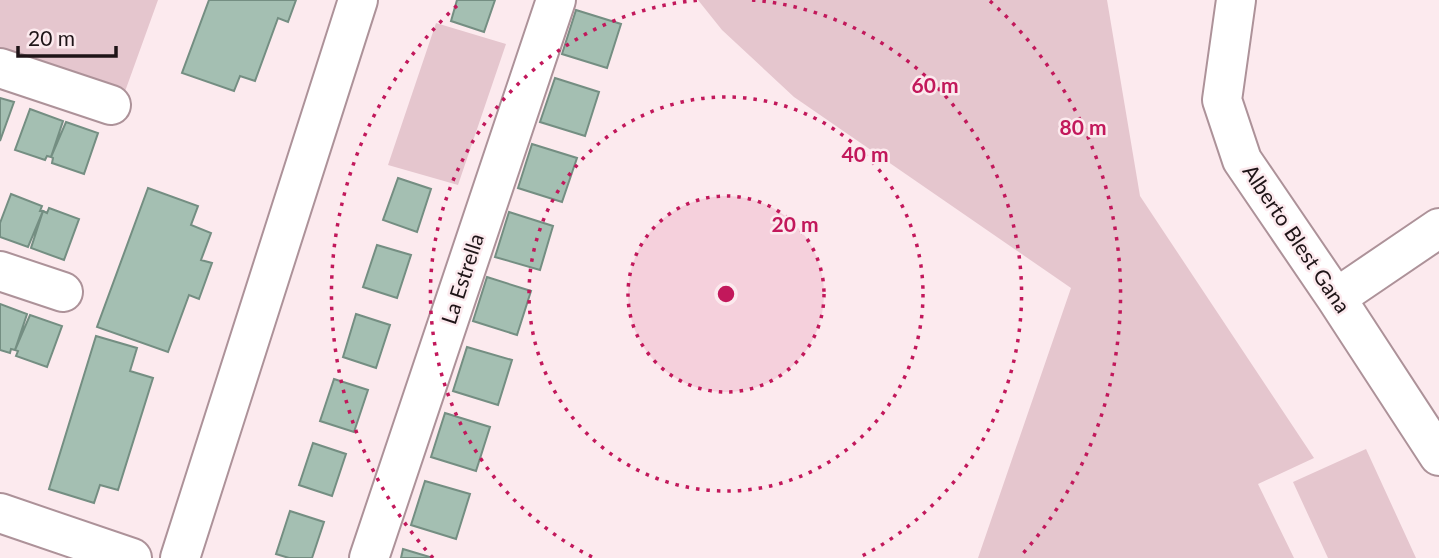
<svg xmlns="http://www.w3.org/2000/svg" width="1439" height="558" font-family="Lato,sans-serif">
<rect width="100%" height="100%" fill="#fceaee"/>
<path fill="#e5c6ce" d="M 0,0 L 158,0 L 123,97 L 0,54 Z
M 698,0 L 1107,0 L 1140,196 L 1314,458 L 1258,484 L 1294,558 L 978,558 L 1071,288 L 794,97 L 722,30 Z
M 436,23 L 506,44 L 458,185 L 388,165 Z
M 1366,449 L 1416,558 L 1328,558 L 1293,482 Z"/>
<path fill="#a4bfb2" stroke="#748e82" stroke-width="2" d="M 209,0 L 296,0 L 288,22 L 278,18 L 255,81 L 240,76 L 234,91 L 182,73 Z
M 457,0 L 495,0 L 484,32 L 451,21 Z
M 576,10 L 621,24 L 607,68 L 562,54 Z
M 555,78 L 599,92 L 585,136 L 540,122 Z
M 0,98 L 14,102 L 0,141 Z
M 30,109 L 63,121 L 51,157 L 47,156 L 45,160 L 15,150 Z
M 66,122 L 98,133 L 84,174 L 52,163 L 53,158 L 51,157 Z
M 532,144 L 577,158 L 562,202 L 518,188 Z
M 398,178 L 431,189 L 417,232 L 383,220 Z
M 148,188 L 198,206 L 191,225 L 211,233 L 201,260 L 212,263 L 199,299 L 189,295 L 168,352 L 97,327 Z
M 11,194 L 42,206 L 40,211 L 43,211 L 28,247 L 0,237 L 0,223 Z
M 49,208 L 79,219 L 64,260 L 31,248 L 43,211 L 47,213 Z
M 509,212 L 553,226 L 540,270 L 495,257 Z
M 377,245 L 411,255 L 397,298 L 363,287 Z
M 487,277 L 531,291 L 517,335 L 473,321 Z
M 0,304 L 27,314 L 15,350 L 11,349 L 10,353 L 0,350 Z
M 356,314 L 390,325 L 376,368 L 343,357 Z
M 30,315 L 62,326 L 47,367 L 16,356 L 18,351 L 15,350 Z
M 96,336 L 137,348 L 130,371 L 153,378 L 118,490 L 100,485 L 94,503 L 49,489 Z
M 467,347 L 512,360 L 498,405 L 453,391 Z
M 334,379 L 368,390 L 354,432 L 320,421 Z
M 445,413 L 490,427 L 476,471 L 431,457 Z
M 313,443 L 346,454 L 332,496 L 299,485 Z
M 425,481 L 470,494 L 456,539 L 411,525 Z
M 290,511 L 324,522 L 312,558 L 289,558 L 276,554 Z
M 403,549 L 433,558 L 401,558 Z"/>
<g fill="none" stroke-linecap="round" stroke-linejoin="round">
<defs>
<path id="minor" d="M 1236,0 L 1222,100 L 1242,160 L 1336,298 L 1439,456
M 0,68 L 111,105
M 0,271 L 63,292
M 1336,298 L 1439,228
M 0,513 L 132,558
M 180,558 L 358,0
M 369,558 L 556,0"/>
</defs>
<use href="#minor" stroke="#ad9299" stroke-width="42"/>
<use href="#minor" stroke="#fff" stroke-width="38"/>
</g>
<circle cx="726" cy="294" r="98" fill="#c2185b" fill-opacity=".12"/>
<g fill="none" stroke="#c2185b" stroke-width="3.5" stroke-dasharray="3.5 7">
<circle cx="726" cy="294" r="98"/>
<circle cx="726" cy="294" r="197"/>
<path d="M592 557A295 295 0 0 1 700 0M752 0A295 295 0 0 1 860 557"/>
<path d="M433 558A394 394 0 0 1 462 1M990 1A394 394 0 0 1 1019 558"/>
</g>
<g text-anchor="middle" stroke-width="5" stroke-linejoin="round" paint-order="stroke">
<g font-size="21" fill="#1e1417" stroke="#fceaee">
<text transform="translate(1296 239) rotate(56)" y="7">Alberto Blest Gana</text>
<text transform="translate(463 279) rotate(-72)" y="7">La Estrella</text>
</g>
</g>
<circle cx="726" cy="294" r="10" fill="#c2185b" stroke="#fceaee" stroke-width="3.5"/>
<g font-size="21" text-anchor="middle" font-weight="bold" fill="#c2185b" stroke="#fceaee" stroke-width="5" stroke-linejoin="round" paint-order="stroke">
<text x="935" y="93">60 m</text>
<text x="1083" y="135">80 m</text>
<text x="865" y="162">40 m</text>
<text x="795" y="232">20 m</text>
</g>
<path d="M18 46v10h98v-10" fill="none" stroke="#1e1417" stroke-width="3.5"/>
<text x="28" y="46" font-size="21" fill="#1e1417" stroke="#fceaee" stroke-width="5" paint-order="stroke">20 m</text>
</svg>
